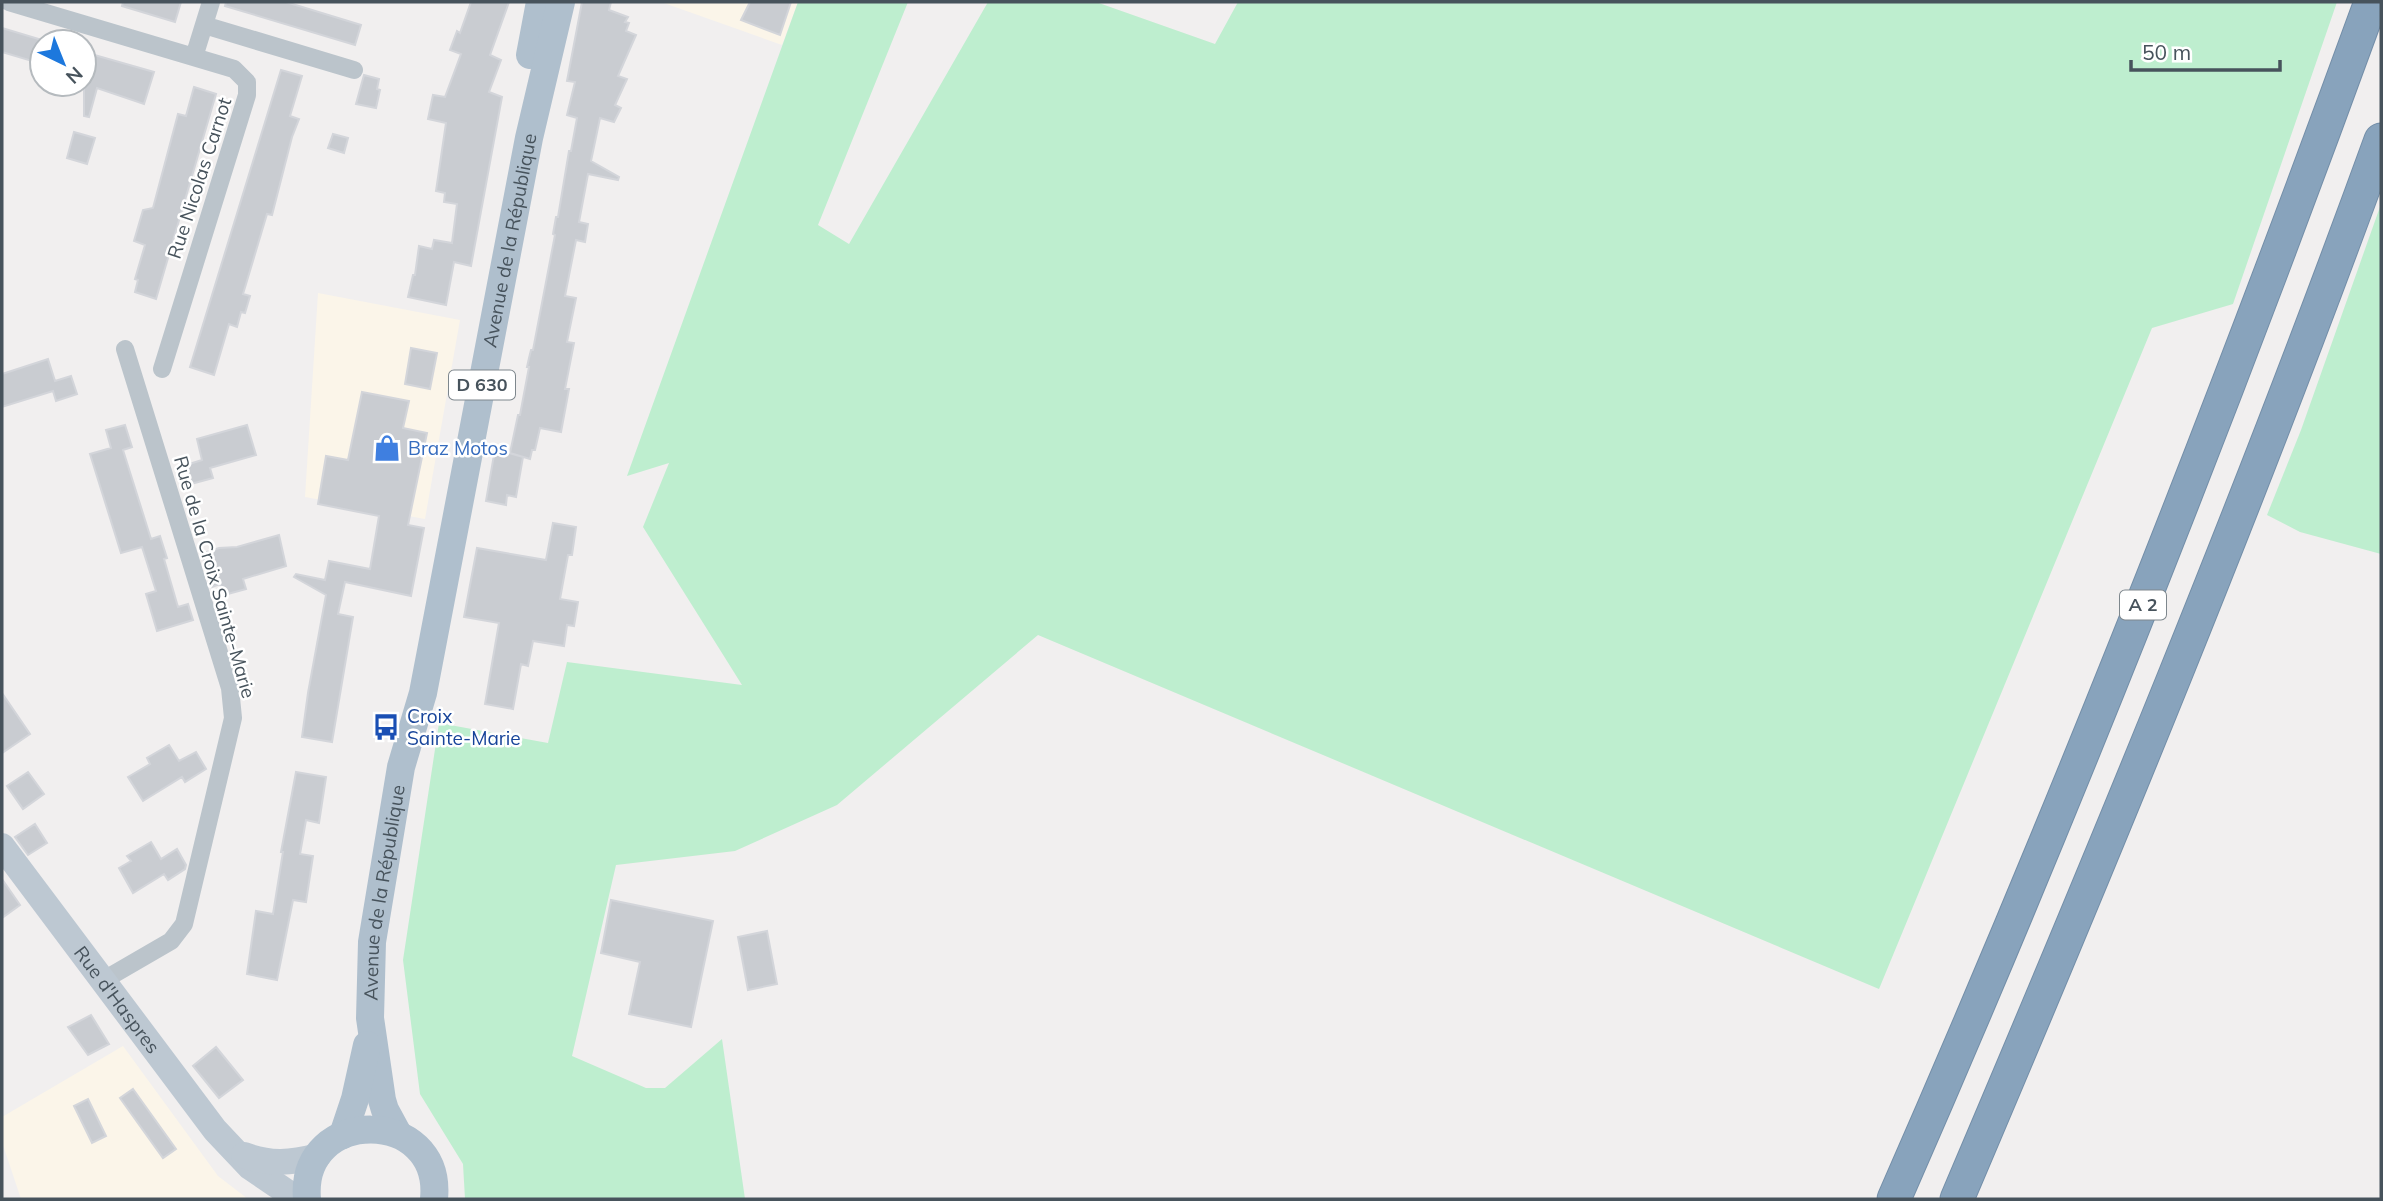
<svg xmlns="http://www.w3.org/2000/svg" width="2383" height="1201" font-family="Mulish,sans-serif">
<rect width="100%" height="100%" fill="#f1efef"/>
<path fill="#fbf5e9" d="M 661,2 L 798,2 L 782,45 Z
M 318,293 L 460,320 L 425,519 L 305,497 Z
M 123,1046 L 218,1176 L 248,1199 L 21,1199 L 2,1142 L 2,1117 Z"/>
<path fill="#beeecf" d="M 798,2 L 908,2 L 818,225 L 849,244 L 988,2 L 1096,2 L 1215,44 L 1238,2 L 2337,2 L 2233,304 L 2152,328 L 1879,989 L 1038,635 L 837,805 L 735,851 L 616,865 L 572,1056 L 646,1088 L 665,1088 L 722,1039 L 745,1199 L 465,1199 L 463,1164 L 420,1094 L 403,960 L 439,723 L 548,743 L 567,662 L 742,685 L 643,527 L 669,463 L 627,476 Z
M 2381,204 L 2381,554 L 2300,532 L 2267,515 L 2301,430 Z"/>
<path fill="#c9ccd1" stroke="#d3d5da" stroke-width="2" d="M 123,2 L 181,2 L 175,22 L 122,6 Z
M 226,2 L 286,2 L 361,25 L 355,45 L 225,6 Z
M 471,2 L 509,2 L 490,55 L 501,60 L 489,92 L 502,97 L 471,266 L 454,262 L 446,305 L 408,297 L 413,275 L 415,275 L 419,246 L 432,249 L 434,240 L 452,243 L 457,204 L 444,202 L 445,193 L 436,191 L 446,123 L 428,119 L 433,95 L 445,97 L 461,54 L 450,50 L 457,31 L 460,33 Z
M 582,2 L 611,2 L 609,10 L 628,17 L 625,22 L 629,23 L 626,31 L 636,35 L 618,76 L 627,79 L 615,105 L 621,108 L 614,122 L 600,118 L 591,161 L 619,177 L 618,180 L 588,174 L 579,222 L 588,224 L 585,242 L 576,240 L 565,296 L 576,298 L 567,342 L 574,343 L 565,389 L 569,389 L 561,432 L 540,428 L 535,450 L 532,450 L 530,459 L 510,453 L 518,415 L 520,415 L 529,367 L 527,367 L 529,358 L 531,350 L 533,350 L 555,235 L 553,234 L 556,217 L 558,217 L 569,151 L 571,151 L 577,118 L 567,115 L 575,82 L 567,81 Z
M 750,2 L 791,2 L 780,35 L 741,20 Z
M 2,28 L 42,40 L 42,64 L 2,52 Z
M 84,52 L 154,72 L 144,104 L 97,88 L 89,117 L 84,116 Z
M 281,70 L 302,76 L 290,116 L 299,119 L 292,137 L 272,215 L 267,214 L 243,294 L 250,296 L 245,313 L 241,312 L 237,327 L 229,324 L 214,375 L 190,367 Z
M 364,75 L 379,79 L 377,89 L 380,90 L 376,108 L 356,104 Z
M 194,87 L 216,94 L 156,299 L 135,292 L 138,280 L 135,279 L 145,245 L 134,241 L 143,210 L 153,208 L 178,114 L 186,116 Z
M 74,132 L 95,138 L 87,164 L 67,158 Z
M 333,134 L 348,138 L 344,153 L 328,148 Z
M 411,348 L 437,353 L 430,389 L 405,384 Z
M 48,359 L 55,381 L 71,376 L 77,394 L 56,401 L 53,391 L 2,407 L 2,374 Z
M 362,392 L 409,401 L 403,428 L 427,433 L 408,525 L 424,528 L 411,596 L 345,582 L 338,614 L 353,617 L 332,742 L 302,737 L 308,693 L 326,595 L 294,577 L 296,574 L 325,580 L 329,561 L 370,569 L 379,516 L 318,504 L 326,456 L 348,460 Z
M 125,425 L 132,447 L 123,450 L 151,539 L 160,536 L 167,558 L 164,559 L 178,607 L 188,604 L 193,620 L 157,631 L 146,594 L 156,591 L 142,547 L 121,553 L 90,454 L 111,448 L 106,430 Z
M 247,425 L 256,455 L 210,468 L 213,478 L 191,484 L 186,465 L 202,460 L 197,439 Z
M 495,449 L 523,457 L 516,497 L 507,495 L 506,505 L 486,501 Z
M 553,523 L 576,527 L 572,555 L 568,555 L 560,599 L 578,602 L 574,626 L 567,625 L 564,646 L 533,641 L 528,666 L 521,664 L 513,709 L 485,704 L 499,623 L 464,617 L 477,548 L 546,560 Z
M 279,535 L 286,566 L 243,579 L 246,589 L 224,595 L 220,584 L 212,587 L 203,557 L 208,556 L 207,552 L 219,548 L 237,547 Z
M 2,693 L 30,734 L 2,753 Z
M 169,745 L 179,761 L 196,752 L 206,769 L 185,782 L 182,777 L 143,801 L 128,777 L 150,764 L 147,758 Z
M 28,772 L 44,794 L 23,809 L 7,786 Z
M 296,772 L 326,777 L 319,823 L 306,820 L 300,854 L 313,856 L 306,902 L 293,900 L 277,980 L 247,974 L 256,911 L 273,914 L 283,852 L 281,852 Z
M 35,824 L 47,843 L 28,855 L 15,837 Z
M 151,842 L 161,859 L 177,849 L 186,865 L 185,869 L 168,880 L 164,874 L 133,893 L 119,868 L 131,861 L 127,856 Z
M 2,879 L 20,905 L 2,918 Z
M 611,900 L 713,921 L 691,1027 L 629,1014 L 640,962 L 601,953 Z
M 767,931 L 777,984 L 748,990 L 738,937 Z
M 91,1015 L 109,1044 L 88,1055 L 68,1027 Z
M 216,1047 L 243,1080 L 219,1098 L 193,1066 Z
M 133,1089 L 176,1149 L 163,1158 L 120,1098 Z
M 88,1099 L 106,1136 L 92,1143 L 74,1106 Z"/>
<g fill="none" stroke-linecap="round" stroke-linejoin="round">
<defs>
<path id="highway" d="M 1894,1199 C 2067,805 2224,406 2371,2
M 1957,1199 C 2106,849 2251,498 2381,140"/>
</defs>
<use href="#highway" stroke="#738ea8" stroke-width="35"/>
<path stroke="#bbc4cb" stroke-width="18" d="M 9,2 L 234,69 L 247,82 L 247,95 L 162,369
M 204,25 L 354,70
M 194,57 L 211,2
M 102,981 L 171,941 L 184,924 L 233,718 L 230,688 L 125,349"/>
<g stroke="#bdc8d2" stroke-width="26">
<path id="s1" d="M 2,846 L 215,1130 L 250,1167 L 297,1199"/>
<path d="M 244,1155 C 270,1165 291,1163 318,1156"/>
</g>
<g stroke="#afbfcd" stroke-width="28">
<path d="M 530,55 L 540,2"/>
<path id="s2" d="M 398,1134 L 385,1110 L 382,1100 L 370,1018 L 372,942 L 401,767 L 423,693 L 529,138 L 561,2"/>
<path d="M 343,1135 L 355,1099 L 367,1045"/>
<path d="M 307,1199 C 299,1106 443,1107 434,1199"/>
</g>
<use href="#highway" stroke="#88a3bc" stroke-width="33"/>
</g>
<defs>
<symbol id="shop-bare" viewBox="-9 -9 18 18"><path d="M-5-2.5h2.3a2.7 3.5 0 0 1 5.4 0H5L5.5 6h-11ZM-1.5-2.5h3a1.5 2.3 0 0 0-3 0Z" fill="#3f7fe0" stroke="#fff" stroke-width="2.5" paint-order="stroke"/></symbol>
<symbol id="bus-bare" viewBox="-9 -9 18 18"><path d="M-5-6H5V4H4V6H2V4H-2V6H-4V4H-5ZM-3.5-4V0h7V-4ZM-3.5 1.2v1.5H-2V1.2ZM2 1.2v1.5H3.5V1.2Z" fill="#1a4fb4" stroke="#fff" stroke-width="2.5" paint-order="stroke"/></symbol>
</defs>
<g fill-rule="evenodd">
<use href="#shop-bare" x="368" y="429" width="38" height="38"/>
<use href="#bus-bare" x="367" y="708" width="38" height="38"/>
</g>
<g text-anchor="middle" stroke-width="5" stroke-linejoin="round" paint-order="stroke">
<g fill="#fff" stroke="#7e878d" stroke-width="2">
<rect x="449" y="370.5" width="66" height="29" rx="5"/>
<rect x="2120" y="590.5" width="46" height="29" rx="5"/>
</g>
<g font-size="18" font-weight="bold" fill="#47535c">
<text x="482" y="391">D 630</text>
<text x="2143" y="611">A 2</text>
</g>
<g font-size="19" fill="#47535c" stroke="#fff">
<text transform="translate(199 178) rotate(-72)" y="7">Rue Nicolas Carnot</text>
<text dy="7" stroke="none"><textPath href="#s2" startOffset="912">Avenue de la République</textPath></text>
<text transform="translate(215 577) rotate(74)" y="7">Rue de la Croix Sainte-Marie</text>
<text dy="7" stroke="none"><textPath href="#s2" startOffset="247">Avenue de la République</textPath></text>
<text dy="7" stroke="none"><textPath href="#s1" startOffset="192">Rue d'Haspres</textPath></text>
</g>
<g font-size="19" fill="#366cbe" stroke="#fff" text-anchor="start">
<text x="408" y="455">Braz Motos</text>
</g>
<g font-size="19" fill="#164399" stroke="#fff" text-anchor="start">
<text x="407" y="723">Croix<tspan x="407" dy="22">Sainte-Marie</tspan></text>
</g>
</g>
<rect width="2383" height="1201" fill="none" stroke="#47535c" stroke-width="7"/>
<g transform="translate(63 63) rotate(137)"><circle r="33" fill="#ffffff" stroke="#b5babe" stroke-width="2"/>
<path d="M0-5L12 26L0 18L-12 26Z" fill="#1d78dd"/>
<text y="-10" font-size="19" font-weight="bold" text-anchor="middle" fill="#47535c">N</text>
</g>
<path d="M2131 60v10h149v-10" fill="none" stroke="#47535c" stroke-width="3.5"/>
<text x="2142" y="60" font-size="21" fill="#47535c" stroke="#ffffff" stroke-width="5" paint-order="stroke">50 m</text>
</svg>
